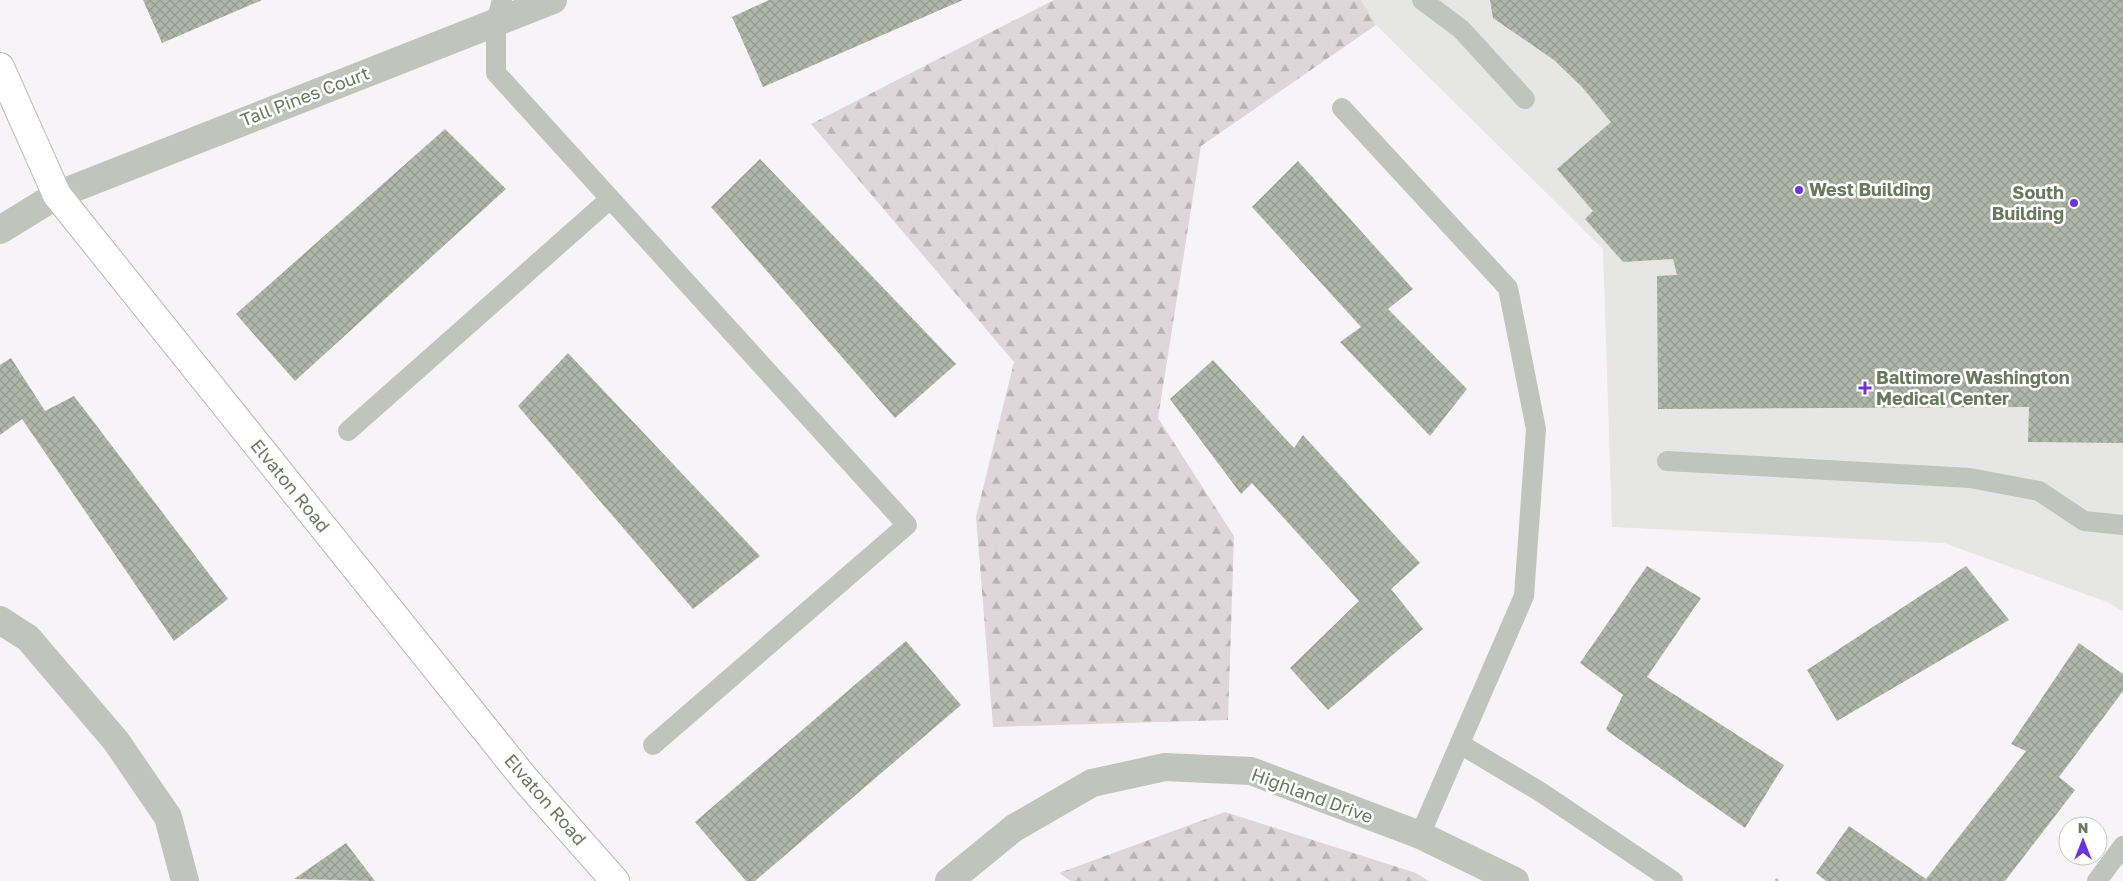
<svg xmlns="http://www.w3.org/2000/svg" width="2123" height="881" font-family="'Golos Text',sans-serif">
<defs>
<pattern id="forest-firs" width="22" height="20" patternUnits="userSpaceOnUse" patternTransform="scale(1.25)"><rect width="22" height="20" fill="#ded6d8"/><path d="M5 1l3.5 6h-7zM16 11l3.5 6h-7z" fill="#b8b2b2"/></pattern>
<pattern id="building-cross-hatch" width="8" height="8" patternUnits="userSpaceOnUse" patternTransform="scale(1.25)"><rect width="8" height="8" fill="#b0b7aa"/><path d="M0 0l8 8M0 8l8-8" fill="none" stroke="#939a8e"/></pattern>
</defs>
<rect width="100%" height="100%" fill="#f7f4f7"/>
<path fill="#e6e6e5" d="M 1361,0 L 2123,0 L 2123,611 L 2107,602 L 1944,543 L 1612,527 L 1603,249 L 1376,25 Z"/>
<path fill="url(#forest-firs)" d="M 1054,0 L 1361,0 L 1376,25 L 1201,146 L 1158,418 L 1234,536 L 1228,720 L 993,727 L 976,517 L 1014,362 L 811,124 Z
M 1225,812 L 1416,873 L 1429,881 L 1071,881 L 1059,873 Z"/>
<path fill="url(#building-cross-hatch)" d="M 143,0 L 262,0 L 162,43 Z
M 769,0 L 963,0 L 763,87 L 732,17 Z
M 1490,0 L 2123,0 L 2123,443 L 2028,442 L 2029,407 L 1658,409 L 1657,276 L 1677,275 L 1673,259 L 1623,262 L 1585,219 L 1593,211 L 1557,169 L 1611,122 L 1582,87 L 1554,60 L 1493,18 Z
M 445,129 L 506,189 L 295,381 L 236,314 Z
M 760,159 L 956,364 L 895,418 L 711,207 Z
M 1298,161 L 1413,289 L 1388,309 L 1467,389 L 1430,436 L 1340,342 L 1361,327 L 1252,207 Z
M 568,353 L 760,556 L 693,609 L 518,406 Z
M 11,358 L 45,411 L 74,396 L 228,599 L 174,641 L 22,419 L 0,435 L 0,365 Z
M 1213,360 L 1294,448 L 1303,435 L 1420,563 L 1391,589 L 1423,629 L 1328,710 L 1290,668 L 1359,601 L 1252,483 L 1241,494 L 1170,399 Z
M 1647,566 L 1701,598 L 1647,677 L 1784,765 L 1745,828 L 1609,732 L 1606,729 L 1623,695 L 1580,663 Z
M 1966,566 L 2009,620 L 1837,721 L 1807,670 Z
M 906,641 L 961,705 L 755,881 L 746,881 L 695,822 Z
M 2079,643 L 2123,674 L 2123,691 L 2059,777 L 2075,790 L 2005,881 L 1826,881 L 1816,873 L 1849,826 L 1926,879 L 2026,751 L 2011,744 Z
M 346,843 L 375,881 L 294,879 Z"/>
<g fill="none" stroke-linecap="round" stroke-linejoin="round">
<defs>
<path id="secondary" d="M 0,67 L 57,195 L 525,779 L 615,881"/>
</defs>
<use href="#secondary" stroke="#b3b9af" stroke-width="30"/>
<path stroke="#b8bbb5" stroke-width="3" stroke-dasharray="2.5 2.5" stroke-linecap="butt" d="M 1776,881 L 1779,877"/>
<path stroke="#c0c4bc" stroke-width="20" d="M 502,0 L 496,22 L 496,73 L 907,525 L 653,745
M 1422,0 L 1461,29 L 1525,99
M 1342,108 L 1508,288 L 1536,429 L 1524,596 L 1420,835
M 348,431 L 610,199
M 1667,461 L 1970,478 L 2039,491 L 2084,521 L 2123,525
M 1460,744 L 1539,791 L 1673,881
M 2097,881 L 2123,846"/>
<path stroke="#c0c4bc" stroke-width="28" d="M 0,230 L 57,195 L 553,0
M 0,620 L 28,638 L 116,741 L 168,817 L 185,881
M 949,881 L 1014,828 L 1092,783 L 1165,767 L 1251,771 L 1420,835 L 1515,881"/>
<use href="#secondary" stroke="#fff" stroke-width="28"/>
</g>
<g fill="#6e32d9" stroke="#fff" stroke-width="2">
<circle cx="1799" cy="190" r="5"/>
<circle cx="2074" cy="203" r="5"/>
<path d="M1862.5 380.5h5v5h5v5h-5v5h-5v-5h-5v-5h5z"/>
</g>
<g text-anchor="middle" stroke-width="5" stroke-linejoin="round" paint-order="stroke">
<g font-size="18" fill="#6a785f" stroke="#fff">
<text transform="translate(305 97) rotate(-21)" y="6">Tall Pines Court</text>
<text transform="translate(290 486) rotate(51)" y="6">Elvaton Road</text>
<text transform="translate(1312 796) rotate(20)" y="6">Highland Drive</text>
<text transform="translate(545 800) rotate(49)" y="6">Elvaton Road</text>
</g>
<g font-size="18" font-weight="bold" fill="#6a785f" stroke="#fff" text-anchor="start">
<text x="1809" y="196">West Building</text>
<text x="2064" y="199" text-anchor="end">South<tspan x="2064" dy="21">Building</tspan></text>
<text x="1876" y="384">Baltimore Washington<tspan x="1876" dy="21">Medical Center</tspan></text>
</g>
</g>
<g transform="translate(2083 841)"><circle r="24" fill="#ffffff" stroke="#c3c9bf"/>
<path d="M0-4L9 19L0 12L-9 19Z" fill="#6e32d9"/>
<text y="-8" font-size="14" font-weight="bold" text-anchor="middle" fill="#6a785f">N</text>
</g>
</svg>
